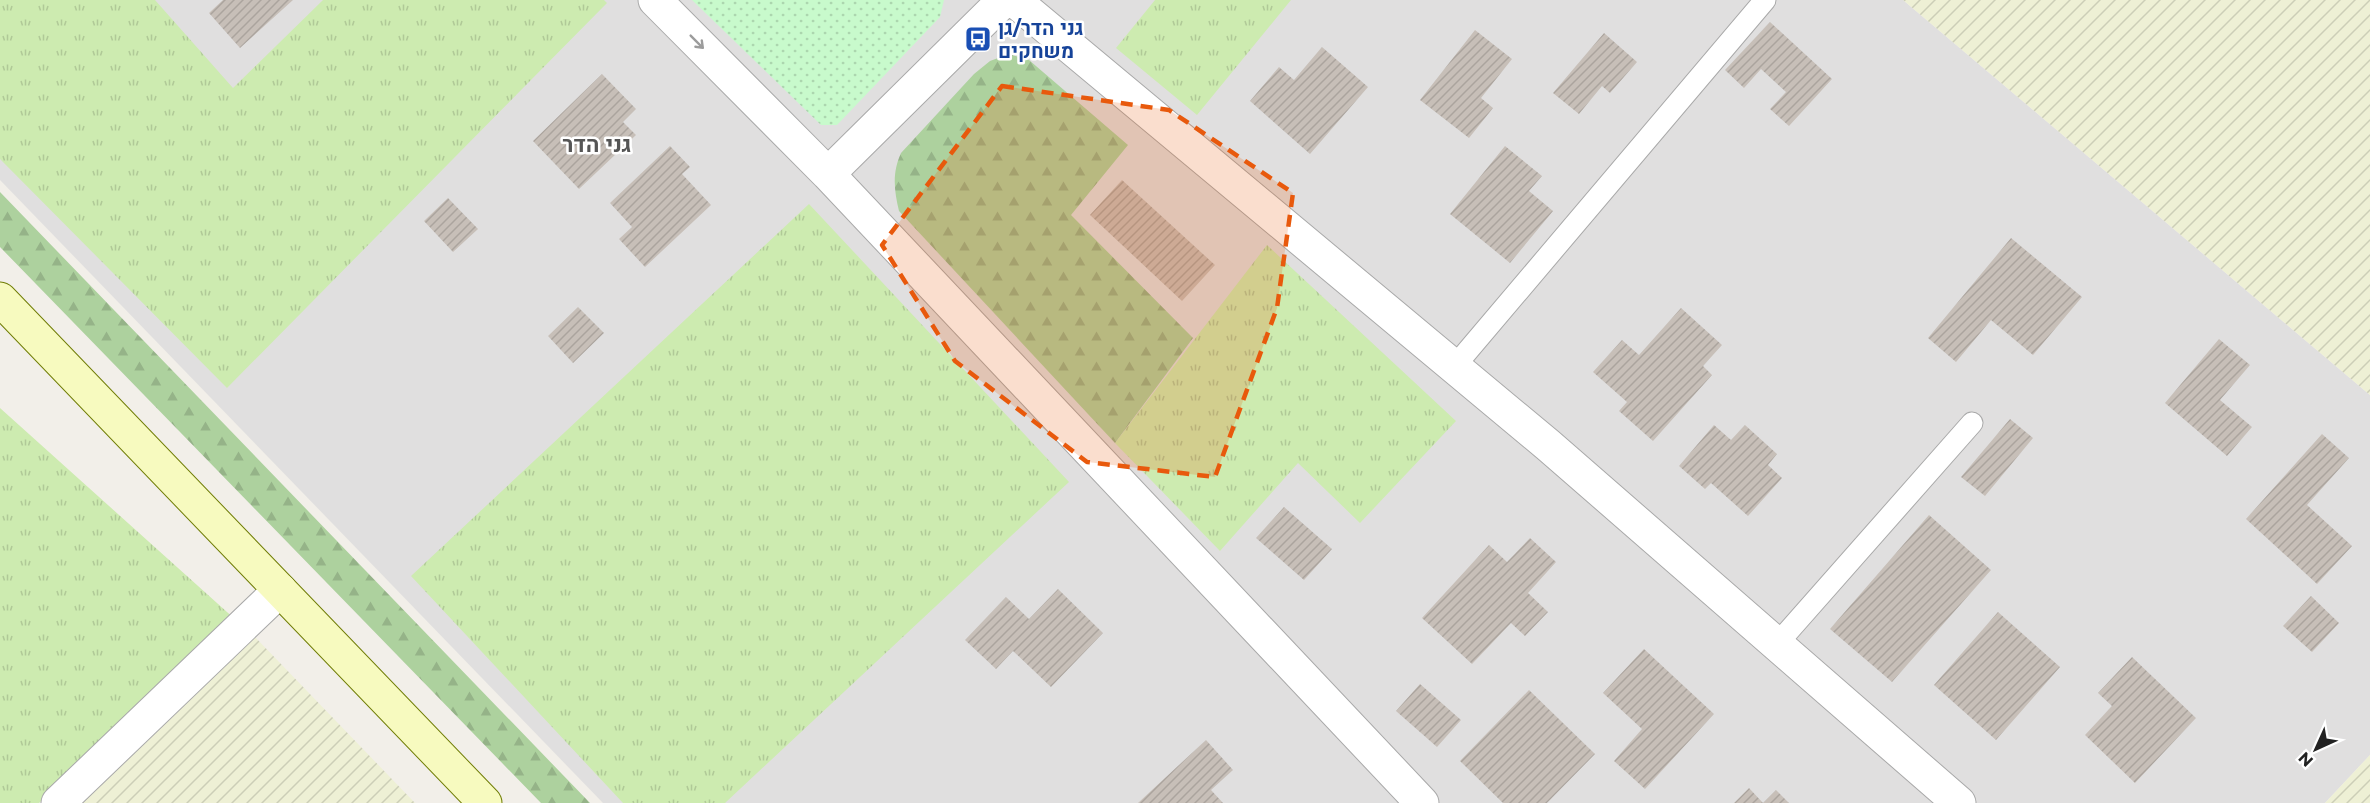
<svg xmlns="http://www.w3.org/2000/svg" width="2370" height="803" font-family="Montserrat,Heebo,sans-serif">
<defs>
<pattern id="farmland-furrows" width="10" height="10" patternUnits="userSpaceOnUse" patternTransform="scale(1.5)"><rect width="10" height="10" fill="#eef0d5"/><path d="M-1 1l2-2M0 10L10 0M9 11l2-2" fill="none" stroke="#ccceb7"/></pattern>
<pattern id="grass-tufts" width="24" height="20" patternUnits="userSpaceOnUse" patternTransform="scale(1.5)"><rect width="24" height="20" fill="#cdebb0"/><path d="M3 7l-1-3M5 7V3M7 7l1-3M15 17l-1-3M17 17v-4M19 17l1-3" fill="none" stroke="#b0c997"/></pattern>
<pattern id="forest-firs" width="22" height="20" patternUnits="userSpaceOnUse" patternTransform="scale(1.5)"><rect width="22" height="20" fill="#add19e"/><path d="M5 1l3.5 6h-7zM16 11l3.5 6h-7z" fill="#95b388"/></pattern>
<pattern id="park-dots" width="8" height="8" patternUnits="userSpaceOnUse" patternTransform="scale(1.5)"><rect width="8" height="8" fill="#c8facc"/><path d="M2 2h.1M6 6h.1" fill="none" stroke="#acd6af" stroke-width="1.8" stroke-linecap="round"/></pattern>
<pattern id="building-hatch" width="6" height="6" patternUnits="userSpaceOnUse" patternTransform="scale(1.5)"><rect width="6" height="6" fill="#c7bfb8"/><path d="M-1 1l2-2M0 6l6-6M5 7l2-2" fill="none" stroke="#aba49e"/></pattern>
</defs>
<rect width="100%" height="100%" fill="#f2efe9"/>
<path fill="#e0dfdf" d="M 0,0 L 1903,0 L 2370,395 L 2370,755 L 2325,803 L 603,803 L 0,180 Z"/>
<path fill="url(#farmland-furrows)" d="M 1903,0 L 2370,0 L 2370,395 Z
M 254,636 L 415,803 L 82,803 Z
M 2370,755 L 2370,803 L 2325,803 Z"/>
<path fill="url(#grass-tufts)" d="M 0,0 L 155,0 L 233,88 L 323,0 L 604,0 L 607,3 L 227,388 L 0,159 Z
M 1155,0 L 1291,0 L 1197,115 L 1116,48 Z
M 809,204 L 1069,482 L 725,803 L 623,803 L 411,576 Z
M 1267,245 L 1456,421 L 1360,523 L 1298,463 L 1220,551 L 1115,443 Z
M 0,408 L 237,621 L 39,803 L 0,803 Z"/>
<path fill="url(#forest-firs)" d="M 1009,54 L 1029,60 L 1128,145 L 1071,215 L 1193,338 L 1115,443 L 899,211 C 894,190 892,173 901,153 L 974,74 L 990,61 Z
M 0,192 L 590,803 L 541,803 L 0,247 Z"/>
<path fill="url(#park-dots)" d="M 692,0 L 944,0 L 940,17 L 837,125 L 821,125 Z"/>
<path fill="url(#building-hatch)" d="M 223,0 L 293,0 L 240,48 L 209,13 Z
M 1770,22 L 1832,79 L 1789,126 L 1770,109 L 1786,92 L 1761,69 L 1744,88 L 1725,70 Z
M 1475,30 L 1512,59 L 1481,98 L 1493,108 L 1469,138 L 1420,100 Z
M 1604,33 L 1637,62 L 1610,93 L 1602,86 L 1579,114 L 1553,93 Z
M 1322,47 L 1368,87 L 1310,154 L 1250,101 L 1279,67 L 1294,80 Z
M 602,74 L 636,109 L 623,122 L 636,135 L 579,189 L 533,141 Z
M 670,146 L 690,167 L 682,174 L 711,205 L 645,267 L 619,239 L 632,227 L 610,203 Z
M 1505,146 L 1542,176 L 1529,191 L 1553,211 L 1510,263 L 1450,214 Z
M 1122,180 L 1215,265 L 1182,301 L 1090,215 Z
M 448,198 L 478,229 L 453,252 L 424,221 Z
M 2011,238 L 2082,297 L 2033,355 L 1991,320 L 1956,362 L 1928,338 Z
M 578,307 L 604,333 L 573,363 L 548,336 Z
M 1681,308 L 1722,345 L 1703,366 L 1712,375 L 1653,441 L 1619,411 L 1627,402 L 1593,372 L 1622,340 L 1639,355 Z
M 2219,339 L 2250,365 L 2220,400 L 2252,427 L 2227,456 L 2165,403 Z
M 2010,419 L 2033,438 L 1985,496 L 1961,477 Z
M 1714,425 L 1731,440 L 1745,425 L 1777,454 L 1768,465 L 1782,478 L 1748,516 L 1711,483 L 1705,489 L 1679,466 Z
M 2322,434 L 2349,458 L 2307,505 L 2352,546 L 2317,584 L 2246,519 Z
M 1284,507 L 1332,549 L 1304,580 L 1256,538 Z
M 1929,515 L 1991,570 L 1892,682 L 1830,629 Z
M 1530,538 L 1556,562 L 1528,593 L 1548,612 L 1525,636 L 1511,623 L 1472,664 L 1422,618 L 1489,545 L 1507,562 Z
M 1058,589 L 1103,633 L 1051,687 L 1013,651 L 996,669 L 965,640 L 1006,597 L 1029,619 Z
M 2311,596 L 2339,623 L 2312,652 L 2283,626 Z
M 1998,612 L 2060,667 L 1996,740 L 1934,685 Z
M 1644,649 L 1714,714 L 1645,789 L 1614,761 L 1642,729 L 1603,693 Z
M 2132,657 L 2196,718 L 2135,783 L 2085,735 L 2112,706 L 2098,693 Z
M 1420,684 L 1461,720 L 1437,747 L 1396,711 Z
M 1529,690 L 1595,754 L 1547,803 L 1503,803 L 1460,761 Z
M 1206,740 L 1233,770 L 1211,790 L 1223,803 L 1138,803 Z
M 1749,788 L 1763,803 L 1734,803 Z
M 1776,790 L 1789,803 L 1763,803 Z"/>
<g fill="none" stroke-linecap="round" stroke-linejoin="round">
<defs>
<path id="lane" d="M 1454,367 L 1765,0
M 1777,644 L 1972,423"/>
<path id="street" d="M 655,0 L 828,174 L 1422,803
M 1014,0 L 1548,445 L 1959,803
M 828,174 L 1004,0
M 58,803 L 280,590"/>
<path id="secondary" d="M 0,299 L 485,803"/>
</defs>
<use href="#lane" stroke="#a9a9a9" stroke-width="23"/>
<use href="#street" stroke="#a9a9a9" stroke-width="35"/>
<use href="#secondary" stroke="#707d05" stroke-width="35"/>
<use href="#lane" stroke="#fff" stroke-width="21"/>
<use href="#street" stroke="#fff" stroke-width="33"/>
<use href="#secondary" stroke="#f7fabf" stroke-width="33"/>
</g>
<defs><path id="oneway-shaft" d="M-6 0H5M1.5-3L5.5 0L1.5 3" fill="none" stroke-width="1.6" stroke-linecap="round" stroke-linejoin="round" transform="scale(1.5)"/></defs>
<use stroke="#9c9c9c" href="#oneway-shaft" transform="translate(697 42) rotate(45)"/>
<path fill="#e8590c" fill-opacity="0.2" stroke="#e8590c" stroke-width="4.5" stroke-dasharray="12 8" stroke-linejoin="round" d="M 1002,86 L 1169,110 L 1293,193 L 1277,308 L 1215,477 L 1087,462 L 955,361 L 882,245 Z"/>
<defs>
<symbol id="bus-square" viewBox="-11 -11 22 22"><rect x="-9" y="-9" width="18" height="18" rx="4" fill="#1a4fb4" stroke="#fff"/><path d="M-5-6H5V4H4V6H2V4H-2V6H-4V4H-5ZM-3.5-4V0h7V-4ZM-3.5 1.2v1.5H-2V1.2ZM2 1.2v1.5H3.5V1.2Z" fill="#fff"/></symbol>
</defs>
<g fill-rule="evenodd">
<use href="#bus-square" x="963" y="24" width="30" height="30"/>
</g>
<g text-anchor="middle" stroke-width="5" stroke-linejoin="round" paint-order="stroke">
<g font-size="20" font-weight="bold" fill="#164399" stroke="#fff" text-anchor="start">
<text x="998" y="35">גני הדר/גן<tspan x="998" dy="23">משחקים</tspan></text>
</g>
<g font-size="22" font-weight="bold" fill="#555" stroke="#fff">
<text x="597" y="152">גני הדר</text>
</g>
</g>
<g transform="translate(2316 749) rotate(225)" stroke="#ffffff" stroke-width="4.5" paint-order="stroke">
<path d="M0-4.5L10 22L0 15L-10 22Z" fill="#222222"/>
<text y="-9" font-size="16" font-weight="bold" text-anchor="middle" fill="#222222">N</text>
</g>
</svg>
